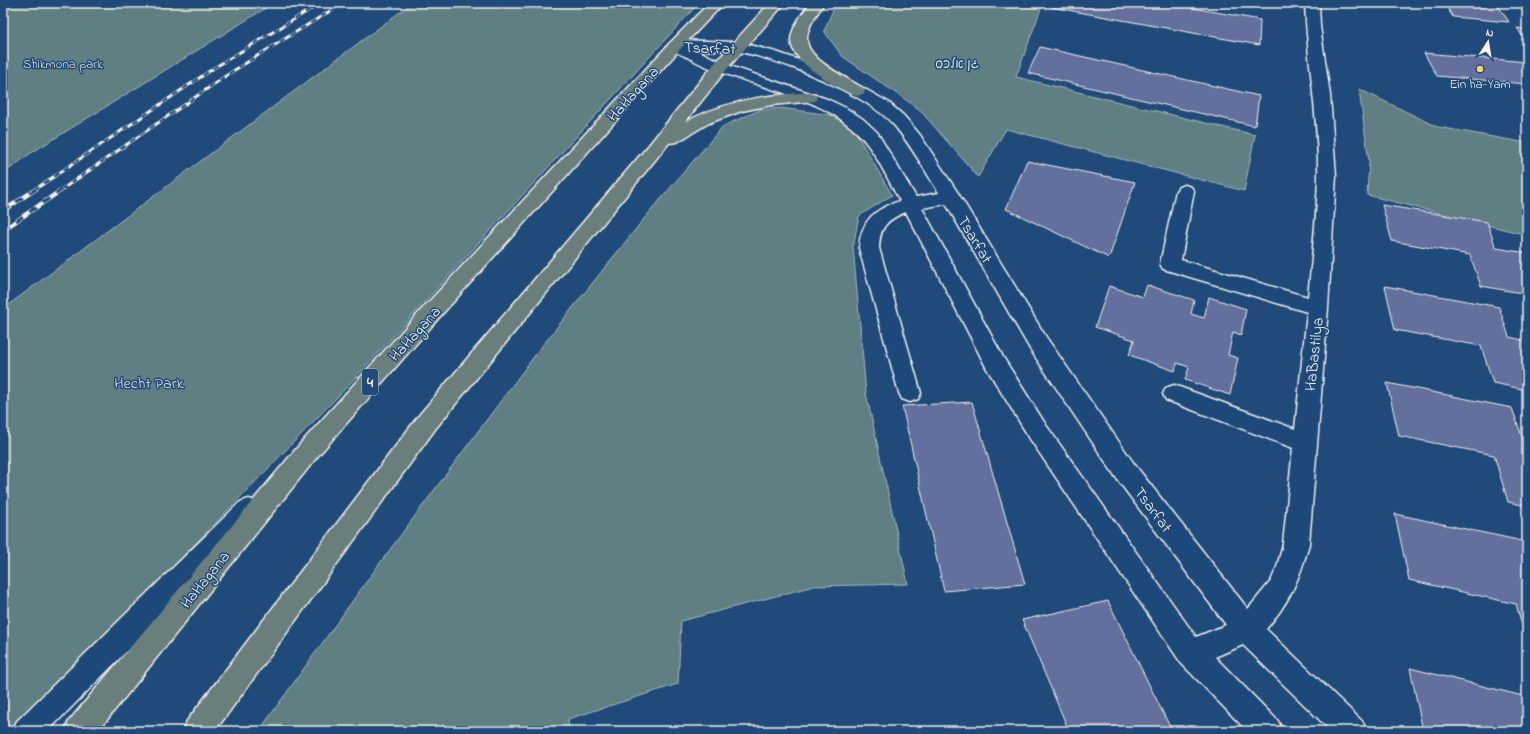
<svg xmlns="http://www.w3.org/2000/svg" width="1530" height="734" font-family="'Indie Flower','Playpen Sans Hebrew',sans-serif">
<rect width="100%" height="100%" fill="#1f4a7a"/>
<filter id="ink" filterUnits="userSpaceOnUse"><feTurbulence type="fractalNoise" baseFrequency=".025" numOctaves="2"/><feDisplacementMap in="SourceGraphic" scale="8" xChannelSelector="R" yChannelSelector="G"/><feConvolveMatrix kernelMatrix="1 2 1 2 8 2 1 2 1" color-interpolation-filters="sRGB"/></filter>
<g filter="url(#ink)">
<path fill="#5f7f83" stroke="#aab8b6" d="M 6,3 L 274,3 L 31,153 L 3,174 L 3,5 Z
M 412,3 L 699,3 L 345,389 L 14,731 L 3,731 L 3,309 Z
M 836,3 L 1043,3 L 1016,77 L 1255,135 L 1244,191 L 1006,129 L 978,177 L 919,109 L 842,56 L 824,31 Z
M 1359,89 L 1438,127 L 1527,143 L 1527,235 L 1367,195 L 1369,162 Z
M 781,108 L 831,115 L 854,129 L 892,195 L 859,216 L 853,247 L 866,393 L 908,584 L 814,586 L 681,621 L 678,684 L 568,719 L 569,731 L 259,731 L 377,567 L 538,351 L 643,220 L 723,126 L 760,110 Z"/>
<path fill="#63709d" stroke="#f4f1e8" d="M 1053,3 L 1165,3 L 1260,20 L 1259,45 L 1051,7 Z
M 1444,3 L 1496,3 L 1509,22 L 1453,17 Z
M 1517,28 L 1527,29 L 1527,43 Z
M 1040,47 L 1259,96 L 1255,126 L 1028,73 Z
M 1424,53 L 1527,62 L 1527,84 L 1437,76 Z
M 1027,161 L 1135,182 L 1109,258 L 1006,209 Z
M 1382,205 L 1487,222 L 1496,248 L 1527,253 L 1527,294 L 1481,286 L 1470,255 L 1392,241 Z
M 1147,285 L 1194,300 L 1191,314 L 1204,318 L 1209,297 L 1246,309 L 1241,335 L 1233,332 L 1228,355 L 1238,358 L 1230,395 L 1185,380 L 1189,367 L 1177,363 L 1175,371 L 1129,355 L 1134,340 L 1095,327 L 1109,286 L 1143,297 Z
M 1385,286 L 1499,307 L 1509,337 L 1527,341 L 1527,390 L 1493,383 L 1481,346 L 1395,330 Z
M 1387,383 L 1512,408 L 1525,445 L 1527,446 L 1527,506 L 1508,502 L 1494,455 L 1399,436 Z
M 972,402 L 1025,584 L 944,591 L 902,406 Z
M 1395,514 L 1527,542 L 1527,643 L 1516,604 L 1409,580 Z
M 1108,601 L 1172,731 L 1069,731 L 1022,620 Z
M 1410,668 L 1527,697 L 1527,731 L 1423,731 Z"/>
<g fill="none" stroke-linecap="round" stroke-linejoin="round">
<defs>
<path id="minor" d="M 1305,3 L 1319,3 L 1320,26 L 1330,95 L 1336,176 L 1328,308 L 1309,544 C 1300,578 1289,603 1266,629 L 1362,721 L 1367,731 L 1331,731 L 1243,645 L 1215,657 L 1278,721 L 1283,731 L 1247,731 L 1181,663 L 1030,439 L 987,369 L 906,212 C 886,220 880,227 879,248 L 921,393 L 918,399 L 910,402 L 902,399 L 899,393 L 859,248 C 861,221 874,209 900,201 C 886,177 874,146 852,128 C 812,92 739,85 691,59 C 683,55 673,52 668,45 L 671,42 L 676,40 L 738,42 L 776,52 L 805,62 L 863,88 L 888,102 L 904,116 L 920,135 L 958,193 L 1046,337 L 1135,465 L 1248,609 L 1271,581 L 1277,567 L 1283,544 L 1293,448 L 1166,400 L 1163,394 L 1166,388 L 1174,385 L 1295,429 L 1307,312 L 1163,269 L 1160,264 L 1176,191 L 1179,187 L 1185,185 L 1191,187 L 1194,191 L 1181,260 L 1308,297 C 1312,257 1317,216 1318,176 C 1319,118 1307,61 1305,3 ZM 697,50 C 711,51 726,49 740,52 C 782,60 864,93 893,124 C 911,145 924,169 939,193 L 916,197 L 877,132 L 863,119 L 846,108 L 827,99 L 727,65 ZM 946,204 L 1030,349 L 1117,479 L 1226,625 L 1196,637 L 1046,425 L 1003,357 L 922,208 Z
M 249,499 L 258,502 L 261,510 L 258,518 L 48,731 L 12,731 L 17,721 L 240,502 Z"/>
<path id="highway" d="M 709,3 L 724,3 L 681,48 L 437,320 L 317,457 L 98,731 L 64,731 L 69,721 L 301,443 L 423,308 L 671,42 Z
M 770,3 L 785,3 L 726,70 L 685,122 C 724,102 765,94 809,93 L 815,95 L 817,98 L 815,101 L 772,105 L 742,111 L 709,123 L 677,142 L 669,143 L 436,428 L 215,731 L 182,731 L 187,721 L 420,414 L 648,146 L 714,64 Z
M 810,3 L 824,3 C 818,13 807,26 807,39 C 806,59 847,78 863,88 L 865,91 L 863,94 L 857,96 L 851,94 C 834,84 790,63 791,39 C 792,27 803,13 810,3 Z"/>
</defs>
<use href="#minor" stroke="#f4f1e8" stroke-width="3"/>
<use href="#highway" stroke="#f4f1e8" stroke-width="3"/>
<use href="#minor" fill="#1f4a7a" fill-rule="evenodd"/>
<use href="#highway" fill="#6a7f7c" fill-rule="evenodd"/>
<defs>
<path id="rail-far1" d="M 34,190 L 217,66 L 321,3
M 61,190 L 233,71 L 343,3"/>
<path id="rail" d="M 3,211 L 36,189
M 3,230 L 63,189"/>
</defs>
<use href="#rail-far1" stroke="#f4f1e8" stroke-width="3"/>
<use href="#rail" stroke="#f4f1e8" stroke-width="4.5"/>
<use href="#rail-far1" stroke="#1f4a7a" stroke-width="2" stroke-dasharray="6" stroke-linecap="butt"/>
<use href="#rail" stroke="#1f4a7a" stroke-width="3" stroke-dasharray="8" stroke-linecap="butt"/>
</g>
</g>
<circle fill="#ffd166" stroke="#1f4a7a" stroke-width="1.5" cx="1480" cy="69" r="4"/>
<g text-anchor="middle" stroke-width="3" stroke-linejoin="round" paint-order="stroke">
<g font-size="13" fill="#dee0d9" stroke="#1f4a7a">
<text x="63" y="68">Shikmona park</text>
<text x="957" y="68">גן אלכס</text>
</g>
<g font-size="13" fill="#f4f1e8" stroke="#1f4a7a">
<text x="1480" y="88">Ein ha-Yam</text>
</g>
<rect fill="#1f4a7a" stroke="#b4bfc7" stroke-width="1" x="362" y="369" width="16" height="26" rx="3"/>
<g font-size="15" font-weight="bold" fill="#f4f1e8">
<text x="370" y="387">4</text>
</g>
<g font-size="16" fill="#f4f1e8" stroke="#1f4a7a">
<text transform="translate(710 47) rotate(2)" y="6">Tsarfat</text>
<text transform="translate(632 93) rotate(-48)" y="6">HaHagana</text>
<text transform="translate(976 239) rotate(59)" y="6">Tsarfat</text>
<text transform="translate(414 333) rotate(-48)" y="6">HaHagana</text>
<text transform="translate(1313 354) rotate(-84)" y="6">HaBastilya</text>
<text transform="translate(1154 509) rotate(53)" y="6">Tsarfat</text>
<text transform="translate(204 579) rotate(-51)" y="6">HaHagana</text>
</g>
<g font-size="16" fill="#dee0d9" stroke="#1f4a7a">
<text x="149" y="388">Hecht Park</text>
</g>
</g>
<rect width="1530" height="734" fill="none" stroke="#1f4a7a" stroke-width="16"/>
<rect x="8" y="8" width="1514" height="718" fill="none" stroke="#f4f1e8" stroke-width="1.5" filter="url(#ink)"/>
<g transform="translate(1488 42) rotate(12)" stroke="#1f4a7a" stroke-width="3" paint-order="stroke">
<path d="M0-3L7 15L0 10L-7 15Z" fill="#f4f1e8"/>
<text y="-6" font-size="11" font-weight="bold" text-anchor="middle" fill="#f4f1e8">N</text>
</g>
</svg>
